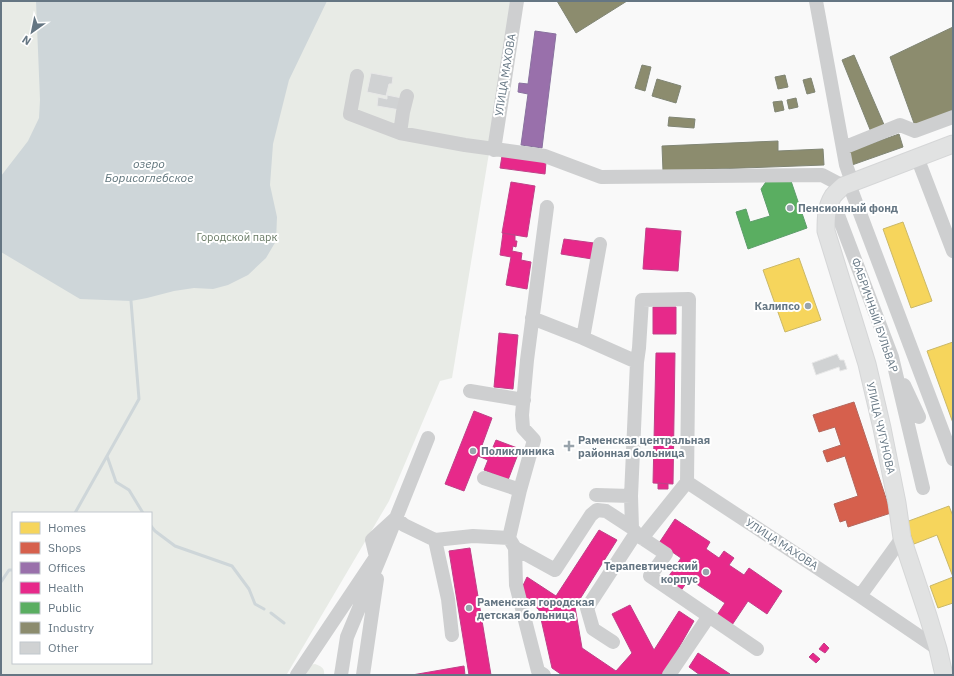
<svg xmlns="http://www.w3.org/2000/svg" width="954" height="676" font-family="'IBM Plex Sans',sans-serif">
<rect width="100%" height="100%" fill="#f9f9f9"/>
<path fill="#e8ebe6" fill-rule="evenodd" d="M 1,1 L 514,1 L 452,378 L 440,381 L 389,501 L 287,674 L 284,675 L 1,675 ZM 13,513 L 151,513 L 151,663 L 13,663 Z
M 315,664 C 321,666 325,668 324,675 L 306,675 L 310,665 Z"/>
<path fill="#ced6d9" d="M 36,1 L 327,1 L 289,80 L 273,144 L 270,185 L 277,217 L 276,241 L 266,258 L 248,275 L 228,285 L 213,289 L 194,288 L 174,291 L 147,298 L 131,301 L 80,299 L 1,252 L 1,176 L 28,141 L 39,118 L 40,100 Z"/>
<path fill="#f6d55c" stroke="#cab868" d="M 903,222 L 932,301 L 911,308 L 883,229 Z
M 799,258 L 821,320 L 785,332 L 763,270 Z
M 953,342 L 953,423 L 927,351 Z
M 949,506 L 953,516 L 953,603 L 938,608 L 930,586 L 953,577 L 937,535 L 914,544 L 906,522 Z"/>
<path fill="#d6604d" stroke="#b4675d" d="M 854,402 L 891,513 L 848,527 L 846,520 L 840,522 L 834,504 L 858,496 L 845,456 L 827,462 L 823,451 L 841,445 L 835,427 L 819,432 L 813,415 Z"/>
<path fill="#9970ab" stroke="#89729f" d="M 535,31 L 556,34 L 542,148 L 521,145 L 528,94 L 518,92 L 519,83 L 528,84 Z"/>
<path fill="#e7298a" stroke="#c04088" d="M 502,156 L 546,162 L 545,174 L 500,168 Z
M 511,182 L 535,186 L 527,237 L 502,233 Z
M 646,228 L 681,231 L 678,271 L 643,269 Z
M 503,233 L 515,235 L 515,241 L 517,241 L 516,247 L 513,246 L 512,251 L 522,253 L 521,260 L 531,262 L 527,289 L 506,285 L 511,257 L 500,255 Z
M 564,239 L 594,243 L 592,259 L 561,254 Z
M 653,307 L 676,307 L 676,334 L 653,334 Z
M 499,333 L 518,335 L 513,389 L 494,387 Z
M 656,353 L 675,353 L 673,484 L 653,483 Z
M 474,411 L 492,418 L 481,448 L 491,452 L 496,440 L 520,449 L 508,480 L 484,470 L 488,460 L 478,456 L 464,491 L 445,484 Z
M 658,483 L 668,484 L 668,489 L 658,489 Z
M 675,519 L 710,542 L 706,549 L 719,558 L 724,551 L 734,558 L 729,565 L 744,575 L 749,568 L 782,591 L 767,614 L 748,601 L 732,625 L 717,615 L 725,603 L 689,579 L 680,592 L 665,582 L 681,558 L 659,543 Z
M 599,530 L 617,540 L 575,607 L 582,648 L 616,671 L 632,653 L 612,614 L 630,605 L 654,650 L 679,611 L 694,621 L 665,672 L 662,675 L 562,675 L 552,668 L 539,610 L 520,592 L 527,577 L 556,596 Z
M 470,548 L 491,675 L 469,675 L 449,551 Z
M 824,643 L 829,648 L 825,653 L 819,649 Z
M 698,653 L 730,674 L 730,675 L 700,675 L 689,667 Z
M 813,653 L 820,659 L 816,663 L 809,657 Z
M 464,666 L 465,675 L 412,675 Z"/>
<path fill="#5aae61" stroke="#5d9d6b" d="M 790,178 L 807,228 L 748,249 L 736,212 L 746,209 L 750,222 L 770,216 L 761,189 L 768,179 Z"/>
<path fill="#8c8c6e" stroke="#808574" d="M 557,1 L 627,1 L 576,33 Z
M 953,27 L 953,110 L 915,126 L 890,57 Z
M 854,55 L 885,127 L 871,132 L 842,60 Z
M 642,65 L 651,67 L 645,91 L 635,88 Z
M 785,75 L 788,87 L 778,89 L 775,77 Z
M 811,78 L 815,92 L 807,94 L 803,80 Z
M 657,79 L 681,86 L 676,103 L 652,96 Z
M 796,98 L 798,107 L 789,109 L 787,100 Z
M 782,101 L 784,110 L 775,112 L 773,102 Z
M 669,117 L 695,119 L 694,128 L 668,126 Z
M 899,134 L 903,147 L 852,165 L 847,152 Z
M 778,141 L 778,151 L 823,149 L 824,165 L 663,171 L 662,146 Z"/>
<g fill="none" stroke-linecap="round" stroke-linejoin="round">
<path stroke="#ced6d9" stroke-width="3" d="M 107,456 L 116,482 L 129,490 L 143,513
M 75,513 L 139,399 L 131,301
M 151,526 L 155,531 L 175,546 L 232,566 L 249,589 L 255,604 L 264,609
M 1,582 L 9,570 L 13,570
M 271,613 L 284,623"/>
</g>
<path fill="#d0d2d3" stroke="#e8e8e8" d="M 371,73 L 393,77 L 392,84 L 389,84 L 386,96 L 367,92 Z
M 387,95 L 402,98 L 400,110 L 377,106 L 378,97 L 387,99 Z
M 837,354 L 840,360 L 844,360 L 847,369 L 840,371 L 839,367 L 816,375 L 812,363 Z"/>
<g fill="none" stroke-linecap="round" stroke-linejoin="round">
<defs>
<path id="major" d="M 944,675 L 938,649 L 928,616 L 902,538 L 897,503 L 882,428 L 867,364 L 826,231 C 826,219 826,207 833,196 C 836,192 840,189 843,186 L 953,144"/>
</defs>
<use href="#major" stroke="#d5d6d7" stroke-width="19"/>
<path stroke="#cecfd0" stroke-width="14" d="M 816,1 L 846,165 L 852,182
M 357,76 L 350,114 L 400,133 L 465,145 L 545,156 L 601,177 L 822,175 L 843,186
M 400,133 L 403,112 L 407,96
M 843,148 L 900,125 L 915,131 L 953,117
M 494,150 L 517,1
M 917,157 L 953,251
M 849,184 L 953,459
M 838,215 L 892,357 L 923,488
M 532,318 L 583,338 L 637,362
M 583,338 L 600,244
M 904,385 L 919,417
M 470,391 L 524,400
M 484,478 L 520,490
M 596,495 L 631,496
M 509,538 L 520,490 L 534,440 L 523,428 L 522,415 L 527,360 L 547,207
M 642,538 L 636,533 L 632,528 L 631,496 L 637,362 L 639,348 L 642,300 L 689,299 L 687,482
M 902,538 L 860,596 L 938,649
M 435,540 L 448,599 L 452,635
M 515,548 L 516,585 L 538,671 L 544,675
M 613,642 L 593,629 L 587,608 L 636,533
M 757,649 L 650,576 L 666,554 L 642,538 L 687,482 L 860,596
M 297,675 L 376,557 L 372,540 L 396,518 L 404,525 L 435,540 L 473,536 L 509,538 L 515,548 L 555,570 L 591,515 L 597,510 L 606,511 L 632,528
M 341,675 L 347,637 L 382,553 L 428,438
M 363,675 L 377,579
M 669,675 L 709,616"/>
<use href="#major" stroke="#e1e2e2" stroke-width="17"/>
</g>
<g fill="#99a4ac" stroke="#fff" stroke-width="1.5">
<circle cx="790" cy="208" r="4"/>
<circle cx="808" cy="306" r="4"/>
<path d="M567 440h4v4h4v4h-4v4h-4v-4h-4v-4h4z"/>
<circle cx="473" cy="451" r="4"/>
<circle cx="706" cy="572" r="4"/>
<circle cx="469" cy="608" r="4"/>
</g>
<g text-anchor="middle" stroke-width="4" stroke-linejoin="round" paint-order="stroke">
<g font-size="11" fill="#657683" stroke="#fff">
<text transform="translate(505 75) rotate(-81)" y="4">УЛИЦА МАХОВА</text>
<text transform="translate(875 315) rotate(71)" y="4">ФАБРИЧНЫЙ БУЛЬВАР</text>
<text transform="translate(881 428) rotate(77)" y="4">УЛИЦА ЧУГУНОВА</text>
<text transform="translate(782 544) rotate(33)" y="4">УЛИЦА МАХОВА</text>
</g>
<g font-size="11" font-weight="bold" fill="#657683" stroke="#fff" text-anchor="start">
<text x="798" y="212">Пенсионный фонд</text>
<text x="800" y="310" text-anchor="end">Калипсо</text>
<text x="578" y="444">Раменская центральная<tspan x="578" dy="13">районная больница</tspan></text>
<text x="481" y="455">Поликлиника</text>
<text x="698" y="570" text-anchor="end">Терапевтический<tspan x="698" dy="13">корпус</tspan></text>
<text x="477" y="606">Раменская городская<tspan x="477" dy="13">детская больница</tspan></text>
</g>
<g font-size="11" fill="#687a64" stroke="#fff">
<text x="237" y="241">Городской парк</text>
</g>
<g font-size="12" font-style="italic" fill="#60757c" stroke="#fff">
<text x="149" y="168">озеро<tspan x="149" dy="14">Борисоглебское</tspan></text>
</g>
</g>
<rect width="954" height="676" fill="none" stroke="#657683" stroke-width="4"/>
<rect x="12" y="512" width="140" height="152" fill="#ffffff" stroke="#c1c8cd"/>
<rect x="20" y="522" width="20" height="12" fill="#f6d55c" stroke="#c1c8cd"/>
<text x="48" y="532" font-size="12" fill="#657683">Homes</text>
<rect x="20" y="542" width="20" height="12" fill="#d6604d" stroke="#c1c8cd"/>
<text x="48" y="552" font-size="12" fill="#657683">Shops</text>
<rect x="20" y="562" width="20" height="12" fill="#9970ab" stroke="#c1c8cd"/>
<text x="48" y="572" font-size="12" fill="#657683">Offices</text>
<rect x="20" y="582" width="20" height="12" fill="#e7298a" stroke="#c1c8cd"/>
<text x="48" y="592" font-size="12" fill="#657683">Health</text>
<rect x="20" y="602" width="20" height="12" fill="#5aae61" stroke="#c1c8cd"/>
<text x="48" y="612" font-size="12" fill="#657683">Public</text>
<rect x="20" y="622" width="20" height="12" fill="#8c8c6e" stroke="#c1c8cd"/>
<text x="48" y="632" font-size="12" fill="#657683">Industry</text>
<rect x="20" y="642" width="20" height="12" fill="#d0d2d3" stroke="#c1c8cd"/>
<text x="48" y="652" font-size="12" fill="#657683">Other</text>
<g transform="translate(32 32) rotate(213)" stroke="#ffffff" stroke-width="3" paint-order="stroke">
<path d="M0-3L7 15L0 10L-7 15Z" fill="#657683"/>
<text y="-6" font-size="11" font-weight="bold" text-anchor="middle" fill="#657683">N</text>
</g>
</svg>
